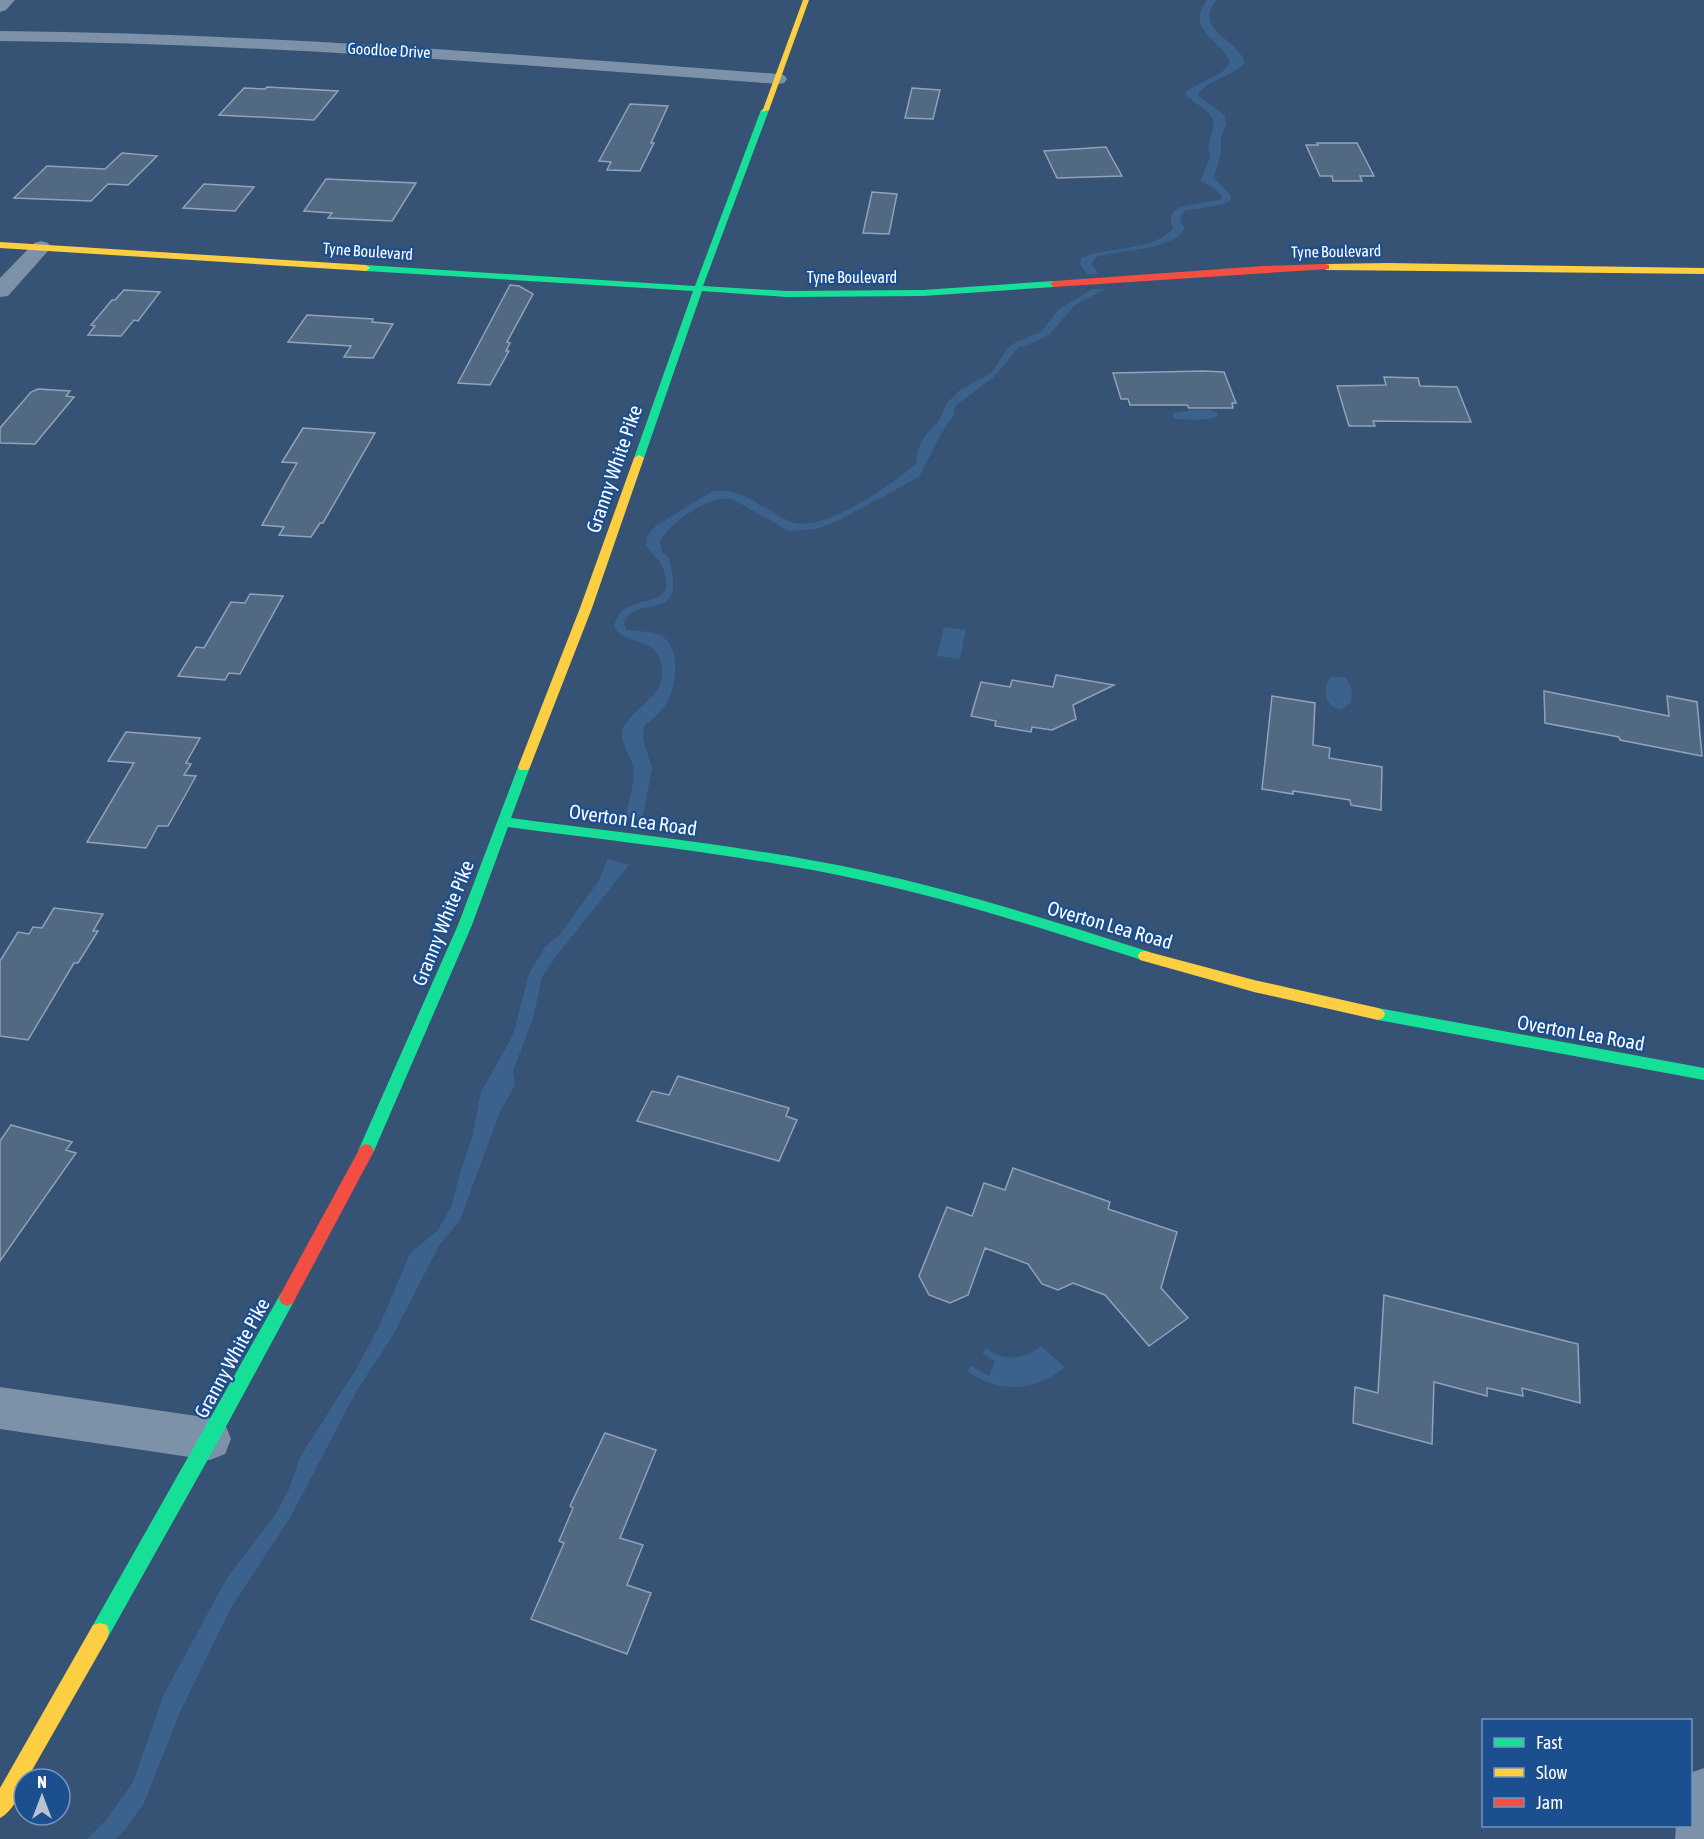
<svg xmlns="http://www.w3.org/2000/svg" width="1704" height="1839" font-family="'Asap Condensed',sans-serif">
<rect width="100%" height="100%" fill="#365274"/>
<path fill="#3b618d" d="M 1207,0 L 1217,0 C 1191,29 1237,38 1245,62 C 1234,77 1207,79 1198,95 L 1225,115 L 1226,125 L 1221,136 L 1221,154 L 1214,177 L 1231,196 L 1231,200 L 1224,204 L 1184,211 L 1180,219 L 1184,228 C 1178,249 1118,251 1098,256 L 1091,263 L 1099,274 L 1087,274 L 1080,264 L 1081,258 C 1108,246 1156,251 1173,228 C 1160,199 1209,206 1223,198 L 1215,189 L 1200,181 L 1210,158 L 1208,149 L 1214,121 L 1208,112 L 1185,95 L 1188,90 L 1223,71 L 1230,62 C 1219,37 1185,31 1207,0 Z
M 1092,289 L 1105,289 L 1074,306 L 1049,335 L 1033,343 L 1019,347 L 994,377 L 955,406 L 954,415 L 941,434 L 919,477 L 840,520 L 817,529 L 789,531 L 732,499 C 710,495 670,522 660,541 L 662,551 L 669,558 C 688,629 636,591 624,623 L 627,630 C 638,632 654,630 663,637 C 682,651 676,690 664,707 C 659,714 651,720 644,726 L 643,739 L 652,768 L 642,821 L 625,817 C 629,801 635,784 633,767 C 631,755 618,741 623,728 C 633,706 673,694 660,659 C 651,636 627,646 614,627 C 622,585 685,618 661,564 C 657,557 650,552 646,545 L 647,536 L 654,527 L 713,491 C 742,487 764,510 789,521 C 821,536 892,484 916,464 L 918,449 L 927,433 L 939,421 L 947,403 L 960,390 L 991,373 L 1007,349 L 1016,342 L 1041,332 L 1058,310 Z
M 1191,410 L 1211,410 L 1218,413 L 1217,417 L 1200,420 L 1173,419 L 1173,413 Z
M 944,627 L 966,630 L 960,659 L 937,656 Z
M 1333,676 L 1346,678 L 1352,689 L 1351,702 L 1342,710 L 1331,706 C 1324,697 1323,684 1333,676 Z
M 608,859 L 629,865 L 557,955 L 542,977 L 533,1019 L 513,1071 L 515,1085 L 500,1112 L 460,1220 L 439,1246 L 392,1337 L 356,1392 L 290,1518 L 231,1608 L 181,1710 L 144,1803 L 125,1830 L 115,1839 L 87,1839 L 107,1819 L 133,1782 L 164,1694 L 228,1576 L 273,1518 L 289,1489 L 300,1457 L 358,1366 L 381,1322 L 410,1253 L 438,1230 L 451,1207 L 461,1169 L 472,1138 L 481,1092 L 513,1035 L 529,973 L 545,947 L 560,934 L 598,882 Z
M 1041,1346 L 1065,1367 C 1035,1392 1000,1394 967,1371 L 971,1366 L 989,1376 L 995,1361 L 982,1353 L 986,1348 C 1004,1362 1023,1360 1041,1346 Z"/>
<path fill="#526984" stroke="#92a2b6" stroke-width="1.5" d="M 267,87 L 338,91 L 314,120 L 219,115 L 244,88 L 265,89 Z
M 912,88 L 940,90 L 933,119 L 905,118 Z
M 630,104 L 668,106 L 651,143 L 654,143 L 640,171 L 607,170 L 611,162 L 599,161 Z
M 1317,143 L 1357,143 L 1374,176 L 1360,176 L 1362,181 L 1333,181 L 1332,176 L 1320,176 L 1306,145 L 1318,145 Z
M 1106,147 L 1122,176 L 1057,178 L 1044,151 Z
M 122,153 L 157,156 L 128,185 L 108,184 L 91,201 L 14,198 L 47,166 L 105,169 Z
M 326,179 L 416,183 L 392,221 L 328,218 L 332,213 L 304,211 Z
M 204,184 L 254,187 L 235,211 L 183,208 Z
M 872,192 L 897,194 L 889,234 L 863,233 Z
M 510,285 L 519,286 L 533,294 L 507,342 L 510,343 L 506,351 L 509,351 L 490,385 L 458,383 Z
M 124,290 L 160,292 L 138,321 L 134,320 L 121,336 L 88,335 L 95,326 L 91,325 L 112,300 L 115,300 Z
M 307,315 L 373,319 L 372,322 L 393,324 L 373,358 L 344,357 L 351,346 L 288,342 Z
M 1203,371 L 1224,372 L 1236,403 L 1232,403 L 1233,408 L 1189,408 L 1187,405 L 1130,405 L 1128,399 L 1121,399 L 1113,373 Z
M 1384,377 L 1418,378 L 1420,386 L 1457,387 L 1471,422 L 1373,421 L 1375,426 L 1349,426 L 1337,386 L 1386,385 Z
M 38,389 L 70,391 L 66,396 L 74,397 L 35,444 L 0,443 L 0,428 L 31,392 Z
M 303,428 L 375,433 L 323,523 L 320,523 L 311,537 L 279,535 L 284,527 L 262,525 L 297,463 L 282,462 Z
M 250,594 L 283,596 L 240,674 L 229,673 L 225,680 L 178,676 L 196,647 L 204,648 L 231,602 L 245,603 Z
M 1056,675 L 1114,685 L 1073,705 L 1076,719 L 1052,730 L 1032,727 L 1031,732 L 995,726 L 996,721 L 971,716 L 981,682 L 1010,687 L 1012,680 L 1053,687 Z
M 1544,691 L 1669,716 L 1667,696 L 1697,702 L 1702,756 L 1620,740 L 1619,737 L 1545,723 Z
M 1272,696 L 1315,703 L 1313,745 L 1330,748 L 1329,758 L 1382,767 L 1381,810 L 1351,805 L 1350,800 L 1293,791 L 1293,794 L 1262,789 Z
M 126,732 L 200,738 L 186,763 L 191,764 L 184,775 L 196,776 L 168,826 L 158,826 L 146,848 L 87,842 L 134,763 L 108,761 Z
M 54,908 L 103,914 L 93,931 L 98,931 L 78,963 L 74,963 L 28,1040 L 0,1036 L 0,961 L 18,932 L 29,934 L 33,927 L 42,928 Z
M 678,1076 L 789,1108 L 786,1116 L 797,1120 L 779,1161 L 637,1121 L 652,1091 L 669,1095 Z
M 11,1125 L 72,1142 L 66,1150 L 76,1153 L 0,1261 L 0,1141 Z
M 1013,1168 L 1110,1202 L 1108,1209 L 1177,1232 L 1161,1288 L 1188,1318 L 1149,1346 L 1105,1295 L 1073,1283 L 1058,1290 L 1042,1284 L 1028,1264 L 985,1248 L 968,1295 L 950,1303 L 929,1295 L 919,1276 L 947,1207 L 972,1216 L 984,1183 L 1005,1190 Z
M 1384,1295 L 1578,1344 L 1580,1403 L 1522,1388 L 1523,1396 L 1487,1388 L 1487,1396 L 1434,1382 L 1432,1444 L 1353,1423 L 1355,1387 L 1378,1393 Z
M 605,1433 L 656,1450 L 620,1538 L 643,1545 L 627,1585 L 651,1593 L 627,1654 L 531,1619 L 564,1543 L 559,1541 L 573,1508 L 570,1506 Z"/>
<g fill="none" stroke-linecap="round" stroke-linejoin="round">
<path fill="#7d92a8" fill-rule="evenodd" d="M 0,0 L 15,0 L 6,10 L 0,12 Z
M 0,31 C 260,33 519,55 778,74 L 784,75 L 787,79 L 784,83 L 778,84 C 519,65 260,43 0,41 Z
M 41,241 L 48,243 L 51,247 L 48,251 L 8,296 L 0,297 L 0,278 L 34,243 Z
M 0,1387 L 210,1418 L 225,1424 L 231,1439 L 225,1454 L 210,1460 L 0,1429 Z
M 1704,1768 L 1704,1839 L 1675,1839 L 1676,1826 L 1690,1826 L 1690,1773 Z"/>
<path fill="#16e098" fill-rule="evenodd" d="M 765,108 L 769,110 L 703,286 L 787,291 L 923,290 L 1054,281 L 1058,284 L 1054,287 L 923,296 L 787,297 L 702,291 L 644,458 L 639,461 L 634,458 L 693,291 L 366,271 L 362,268 L 366,265 L 695,286 L 761,110 Z
M 524,763 L 530,767 L 511,818 C 630,834 749,846 866,871 C 962,892 1057,922 1150,952 L 1152,956 L 1150,960 L 1145,961 C 1053,932 961,902 866,881 C 748,855 627,843 508,827 L 472,925 L 374,1151 L 371,1156 L 366,1158 L 361,1156 L 358,1151 L 458,925 L 518,767 Z
M 1378,1008 L 1704,1068 L 1704,1080 L 1378,1020 L 1373,1018 L 1371,1014 L 1373,1010 Z
M 287,1290 L 293,1293 L 295,1298 L 293,1303 L 216,1445 L 107,1639 L 100,1641 L 93,1639 L 91,1632 L 93,1625 L 281,1293 Z"/>
<path fill="#ffcf43" fill-rule="evenodd" d="M 803,0 L 809,0 L 769,110 L 762,112 Z
M 0,242 L 366,265 L 370,268 L 366,271 L 0,248 Z
M 1387,263 L 1704,268 L 1704,274 L 1326,270 L 1322,267 L 1326,264 Z
M 639,455 L 644,458 L 592,608 L 530,767 L 528,770 L 520,770 L 518,767 L 580,608 L 634,458 Z
M 1145,951 L 1254,980 L 1378,1008 L 1383,1010 L 1385,1014 L 1383,1018 L 1378,1020 L 1254,992 L 1140,960 L 1138,956 L 1140,952 Z
M 100,1623 L 107,1625 L 109,1632 L 107,1639 L 27,1779 L 24,1779 C 24,1791 11,1813 0,1818 L 0,1788 L 93,1625 Z"/>
<path fill="#f24e42" fill-rule="evenodd" d="M 1326,264 L 1329,265 L 1329,269 L 1054,287 L 1050,284 L 1054,281 L 1263,266 Z
M 366,1144 L 371,1146 L 374,1151 L 293,1303 L 287,1306 L 281,1303 L 279,1298 L 281,1293 L 361,1146 Z"/>
</g>
<g text-anchor="middle" stroke-width="4.5" stroke-linejoin="round" paint-order="stroke">
<g font-size="16" fill="#fff" stroke="#1b4f8f">
<text transform="translate(389 50) rotate(3)" y="6">Goodloe Drive</text>
<text transform="translate(368 251) rotate(4)" y="6">Tyne Boulevard</text>
<text transform="translate(1336 251) rotate(-1)" y="6">Tyne Boulevard</text>
<text x="852" y="283">Tyne Boulevard</text>
</g>
<g font-size="20" fill="#fff" stroke="#1b4f8f">
<text transform="translate(614 469) rotate(-71)" y="7">Granny White Pike</text>
<text transform="translate(633 820) rotate(8)" y="7">Overton Lea Road</text>
<text transform="translate(443 923) rotate(-68)" y="7">Granny White Pike</text>
<text transform="translate(1110 925) rotate(16)" y="7">Overton Lea Road</text>
<text transform="translate(1581 1033) rotate(10)" y="7">Overton Lea Road</text>
<text transform="translate(232 1358) rotate(-61)" y="7">Granny White Pike</text>
</g>
</g>
<rect x="1482" y="1719" width="210" height="108" fill="#1b4f8f" stroke="#7695bc" stroke-width="1.5"/>
<rect x="1494" y="1738" width="30" height="9" fill="#16e098" stroke="#7695bc" stroke-width="1.5"/>
<text x="1536" y="1749" font-size="18" fill="#ffffff">Fast</text>
<rect x="1494" y="1768" width="30" height="9" fill="#ffcf43" stroke="#7695bc" stroke-width="1.5"/>
<text x="1536" y="1779" font-size="18" fill="#ffffff">Slow</text>
<rect x="1494" y="1798" width="30" height="9" fill="#f24e42" stroke="#7695bc" stroke-width="1.5"/>
<text x="1536" y="1809" font-size="18" fill="#ffffff">Jam</text>
<g transform="translate(42 1797)"><circle r="28" fill="#1b4f8f" stroke="#7695bc" stroke-width="1.5"/>
<path d="M0-4.5L10 22L0 15L-10 22Z" fill="#b9c2ce"/>
<text y="-9" font-size="16" font-weight="bold" text-anchor="middle" fill="#ffffff">N</text>
</g>
</svg>
